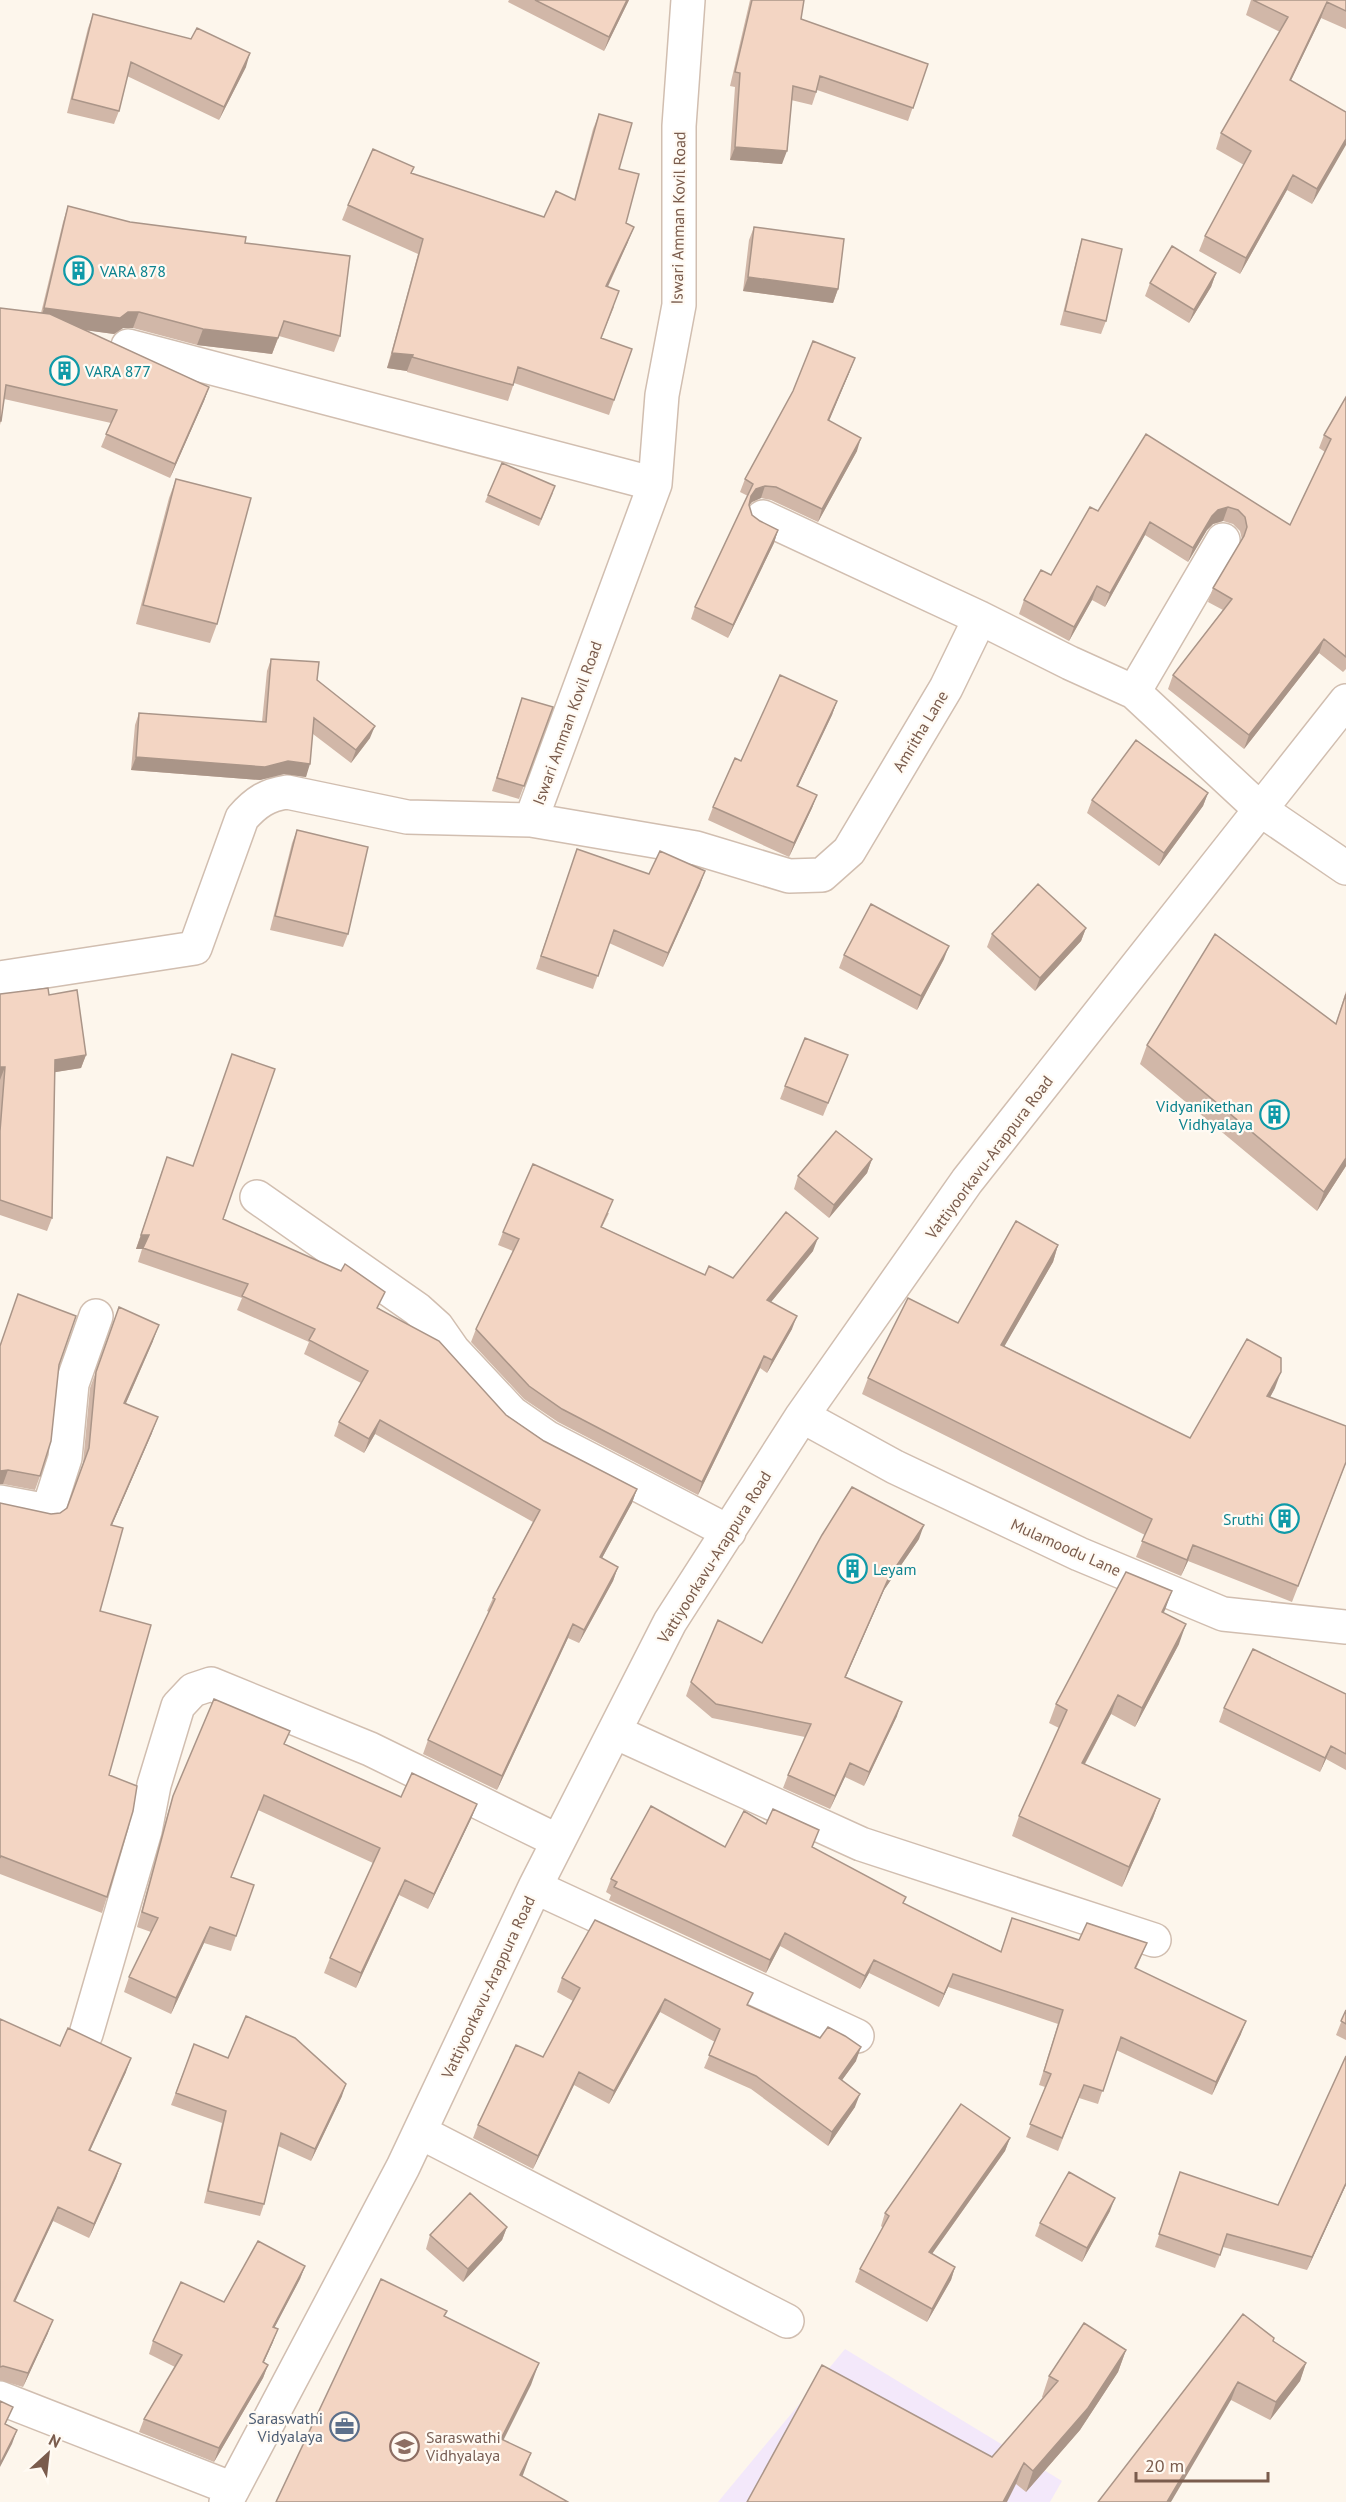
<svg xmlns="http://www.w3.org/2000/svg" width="1346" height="2502" font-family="'PT Sans',sans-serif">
<rect width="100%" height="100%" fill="#fdf6ec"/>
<path fill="#f3e8fa" d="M 845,2349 L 1062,2481 L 1050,2502 L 718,2502 Z"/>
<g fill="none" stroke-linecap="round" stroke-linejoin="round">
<defs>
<path id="minor" d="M 128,346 L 655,484
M 763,517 L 980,618
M 1134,692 L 1223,540
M 531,820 L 696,848 L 789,876 L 822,875 L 849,851 L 946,688 L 980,618 L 1070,663 L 1134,692 L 1261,810 L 1346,868
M 0,978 L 195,948 L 242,818 C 256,802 267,795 287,792 L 407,817 L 531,820 L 655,484 L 662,395 L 679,305 L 679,126 L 688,0
M 257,1197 L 417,1309 L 437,1327 L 453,1350 L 512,1413 L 548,1438 L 729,1532
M 802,1416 L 895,1467 L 1079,1554 L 1223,1614 L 1346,1627
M 0,1502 L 48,1511 L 65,1458 L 72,1384 L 96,1316
M 615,1732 L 861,1844 L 1154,1940
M 535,1887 L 857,2036
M 86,2034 L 145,1831 L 154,1785 L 178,1706 L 193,1690 L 211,1684 L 370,1749 L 558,1841
M 420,2132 L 787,2321
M 0,2398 L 233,2489
M 226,2502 L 403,2167 L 535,1887 L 670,1622 L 802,1416 L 967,1181 L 1346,701"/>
</defs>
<use href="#minor" stroke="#d1beb0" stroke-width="36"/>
<use href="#minor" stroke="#fff" stroke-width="33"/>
</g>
<path fill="#d1b7a8" d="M 509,0 L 629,0 L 604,51 L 508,2 Z
M 750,0 L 804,0 L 801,19 L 928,64 L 908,121 L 817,90 L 812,105 L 791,100 L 782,164 L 730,160 L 735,87 L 730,86 Z
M 1251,0 L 1346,0 L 1346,29 L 1321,18 L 1291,80 L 1346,112 L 1312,204 L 1287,190 L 1240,274 L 1199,251 L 1205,236 L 1244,165 L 1216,149 L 1221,133 L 1280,32 L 1246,15 Z
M 93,14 L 246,67 L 219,120 L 127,76 L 119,111 L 114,124 L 67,113 L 88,28 Z
M 599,114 L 619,169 L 628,242 L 608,287 L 614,307 L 601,338 L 632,349 L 609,415 L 514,383 L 508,401 L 407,372 L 407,371 L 387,368 L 418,254 L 342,220 L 348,205 L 411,173 L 544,217 L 574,200 L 593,129 Z
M 68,206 L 130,222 L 245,243 L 340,336 L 334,352 L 279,336 L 272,354 L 197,345 L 133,328 L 123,328 L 114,334 L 85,330 L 209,387 L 204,401 L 170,478 L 101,447 L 111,423 L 4,399 L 1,421 L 0,425 L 0,308 L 41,313 L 63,222 Z
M 754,227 L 838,289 L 833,303 L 743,291 L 749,240 Z
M 1082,239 L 1106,321 L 1101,334 L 1060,325 L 1078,253 Z
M 1216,273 L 1211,287 L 1189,323 L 1145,296 L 1150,283 Z
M 850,371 L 829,420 L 857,451 L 818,522 L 771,500 L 761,498 L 752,502 L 749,505 L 752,515 L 760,521 L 778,530 L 774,543 L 728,638 L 691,619 L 695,607 L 748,496 L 740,492 L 745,479 Z
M 1346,397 L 1346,669 L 1343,672 L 1319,653 L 1244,749 L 1168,689 L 1173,675 L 1223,610 L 1208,602 L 1213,588 L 1242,540 L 1240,531 L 1233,524 L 1223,521 L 1213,524 L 1207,530 L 1188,562 L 1145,535 L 1105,607 L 1092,600 L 1069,641 L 1019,614 L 1024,600 L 1051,575 L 1098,511 L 1146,434 L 1290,525 L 1325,452 L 1319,448 L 1324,435 Z
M 176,479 L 217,624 L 210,643 L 136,624 L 169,498 Z
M 553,493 L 539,526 L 485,502 L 488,495 Z
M 271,659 L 317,680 L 370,738 L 351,763 L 313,734 L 306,777 L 284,774 L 260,780 L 131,770 L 135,725 L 139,713 L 262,722 L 267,671 Z
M 522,698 L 553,707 L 519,799 L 492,791 Z
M 837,701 L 832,715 L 798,786 L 817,795 L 812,808 L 789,857 L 708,820 L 713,807 L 741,761 Z
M 1208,793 L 1203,806 L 1159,866 L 1087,813 L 1092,800 Z
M 297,830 L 348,934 L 343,947 L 270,930 L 292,843 Z
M 577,849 L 649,874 L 700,885 L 663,967 L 609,943 L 593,989 L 536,969 Z
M 1086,928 L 1081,941 L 1035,991 L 987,947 L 992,934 Z
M 844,955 L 944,959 L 917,1010 L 839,968 Z
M 1346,991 L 1346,1166 L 1317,1211 L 1140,1064 L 1147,1045 L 1336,1023 Z
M 0,994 L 49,995 L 86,1055 L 81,1068 L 55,1072 L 52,1218 L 47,1231 L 0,1215 Z
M 848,1055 L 823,1116 L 780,1099 L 785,1086 Z
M 872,1159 L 867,1173 L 829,1218 L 794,1189 L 798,1176 Z
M 162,1171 L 223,1219 L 379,1308 L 506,1415 L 544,1441 L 637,1489 L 632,1503 L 602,1558 L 618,1567 L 613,1581 L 579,1643 L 568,1638 L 497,1790 L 423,1754 L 428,1740 L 489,1612 L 487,1611 L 493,1598 L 533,1522 L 375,1434 L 364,1453 L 334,1436 L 339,1422 L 361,1383 L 304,1354 L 309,1342 L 237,1310 L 242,1298 L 138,1262 L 142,1249 L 136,1249 Z
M 609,1213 L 602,1227 L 705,1275 L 733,1278 L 813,1251 L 771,1302 L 792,1329 L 767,1373 L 760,1368 L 698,1495 L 558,1422 L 524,1399 L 471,1342 L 476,1329 L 513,1251 L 498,1245 L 503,1232 Z
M 1058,1245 L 1053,1262 L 1004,1346 L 1190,1438 L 1275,1388 L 1270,1397 L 1346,1463 L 1292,1602 L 1188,1561 L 1181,1576 L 1136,1557 L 1145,1535 L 862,1394 L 868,1378 L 958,1323 Z
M 119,1307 L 153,1341 L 126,1403 L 152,1433 L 112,1525 L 100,1611 L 109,1775 L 107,1897 L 102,1913 L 0,1874 L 0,1503 L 51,1514 L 60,1513 L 67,1508 L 83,1463 L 90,1388 Z
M 0,1345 L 59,1365 L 40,1476 L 35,1490 L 3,1484 L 0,1484 Z
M 919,1539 L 884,1590 L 846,1677 L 897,1716 L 864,1786 L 845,1777 L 830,1809 L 783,1788 L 788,1775 L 805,1737 L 712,1718 L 686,1696 L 691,1682 L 762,1643 Z
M 1164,1613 L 1179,1644 L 1135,1727 L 1111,1714 L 1085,1764 L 1160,1799 L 1153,1818 L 1122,1887 L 1012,1836 L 1019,1816 L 1059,1728 L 1049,1723 L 1056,1704 Z
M 1346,1694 L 1346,1770 L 1326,1759 L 1320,1772 L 1219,1722 L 1224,1708 Z
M 285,1745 L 401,1797 L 477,1804 L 471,1819 L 428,1909 L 399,1895 L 356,1988 L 324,1973 L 330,1958 L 373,1863 L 258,1810 L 231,1877 L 236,1936 L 231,1951 L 204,1943 L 171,2014 L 124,1992 L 129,1977 L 151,1932 L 137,1927 L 168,1812 L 173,1796 Z
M 766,1824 L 813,1847 L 904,1904 L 1001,1951 L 1012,1918 L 1079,1940 L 1147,1943 L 1136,1969 L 1241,2034 L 1212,2095 L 1116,2050 L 1098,2104 L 1079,2098 L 1058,2151 L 1026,2137 L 1045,2087 L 1039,2085 L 1058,2024 L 948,1987 L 939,2007 L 869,1973 L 860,1989 L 780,1946 L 766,1973 L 609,1900 L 611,1895 L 606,1892 L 611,1879 L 725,1847 Z
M 562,1978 L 748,2006 L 856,2061 L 842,2080 L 855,2107 L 828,2146 L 751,2089 L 704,2068 L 715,2042 L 660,2012 L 609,2104 L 574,2085 L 533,2169 L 473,2138 L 478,2125 L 543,2057 L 573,2001 L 557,1992 Z
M 1346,2010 L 1346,2040 L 1336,2035 Z
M 0,2019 L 60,2046 L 126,2072 L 90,2150 L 121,2164 L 116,2178 L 89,2238 L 53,2221 L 15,2301 L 48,2333 L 23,2387 L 0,2380 Z
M 194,2044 L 228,2058 L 342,2096 L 311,2161 L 278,2146 L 264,2204 L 260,2216 L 204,2203 L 222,2123 L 171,2105 Z
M 1010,2138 L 1005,2151 L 932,2254 L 955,2267 L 951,2280 L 927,2322 L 855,2282 L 860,2269 L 883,2228 L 881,2226 L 885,2213 Z
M 1180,2172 L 1278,2205 L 1346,2185 L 1307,2270 L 1223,2247 L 1215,2268 L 1155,2247 Z
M 1110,2211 L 1082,2262 L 1035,2236 L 1040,2223 Z
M 507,2227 L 502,2240 L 463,2282 L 426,2249 L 430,2235 Z
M 305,2266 L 300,2279 L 274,2328 L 273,2342 L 264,2362 L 268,2365 L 263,2378 L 214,2462 L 139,2432 L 144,2419 L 175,2367 L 149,2354 L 153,2341 L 224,2302 Z
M 1273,2341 L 1306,2363 L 1300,2381 L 1270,2420 L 1231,2400 L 1098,2502 Z
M 1126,2350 L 1118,2372 L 1080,2430 L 1026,2492 L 1016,2484 L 992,2457 L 1043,2398 L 1042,2397 L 1049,2376 Z"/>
<path fill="#aa9588" d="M 627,0 L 629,0 L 604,51 L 609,37 Z
M 1327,2 L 1321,18 L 1284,95 L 1290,80 Z
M 250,53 L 246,67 L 219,120 L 224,107 Z
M 1346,139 L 1346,145 L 1312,204 L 1317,189 Z
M 735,147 L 787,151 L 782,164 L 730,160 Z
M 1293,175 L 1287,190 L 1240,274 L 1246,258 Z
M 634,227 L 628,242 L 601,301 L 606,286 Z
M 1216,273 L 1211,287 L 1189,323 L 1194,310 Z
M 748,277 L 838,289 L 833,303 L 743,291 Z
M 44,308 L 128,312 L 139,312 L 133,328 L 123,328 L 114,334 L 39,324 Z
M 203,329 L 278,338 L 272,354 L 197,345 Z
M 392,353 L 413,355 L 407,371 L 387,368 Z
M 855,358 L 850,371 L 824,433 L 828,420 Z
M 209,387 L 204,401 L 170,478 L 175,464 Z
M 861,438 L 857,451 L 818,522 L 822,509 Z
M 765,486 L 761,498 L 752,502 L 746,509 L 751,496 L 756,489 Z
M 1228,507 L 1223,521 L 1213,524 L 1207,530 L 1188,562 L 1193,548 L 1212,516 L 1218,510 Z
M 1150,522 L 1145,535 L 1105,607 L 1110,593 Z
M 778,530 L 774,543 L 728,638 L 733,625 Z
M 1097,586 L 1092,600 L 1069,641 L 1074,627 Z
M 1324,639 L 1319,653 L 1244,749 L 1249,735 Z
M 837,701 L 832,715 L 792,799 L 797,786 Z
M 375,726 L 370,738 L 351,763 L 356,750 Z
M 136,757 L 288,761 L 310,764 L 306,777 L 284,774 L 260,780 L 131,770 Z
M 1208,793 L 1203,806 L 1159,866 L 1164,853 Z
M 817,795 L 812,808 L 789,857 L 794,843 Z
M 705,871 L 700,885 L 663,967 L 668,953 Z
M 1086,928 L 1081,941 L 1035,991 L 1040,978 Z
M 949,946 L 944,959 L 917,1010 L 921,996 Z
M 86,1055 L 81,1068 L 50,1073 L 55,1060 Z
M 0,1067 L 5,1067 L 0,1080 Z
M 1346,1158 L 1346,1166 L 1317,1211 L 1324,1192 Z
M 872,1159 L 867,1173 L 829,1218 L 834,1205 Z
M 141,1235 L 149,1235 L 143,1249 L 136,1249 Z
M 818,1238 L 813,1251 L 762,1313 L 767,1300 Z
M 1058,1245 L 1053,1262 L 996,1361 L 1001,1345 Z
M 797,1316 L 792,1329 L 767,1373 L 772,1360 Z
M 159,1325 L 153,1341 L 119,1419 L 124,1403 Z
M 764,1356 L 760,1368 L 698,1495 L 702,1482 Z
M 1281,1372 L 1275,1388 L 1262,1412 L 1267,1396 Z
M 158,1417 L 152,1433 L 105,1541 L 111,1525 Z
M 380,1420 L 375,1434 L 364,1453 L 369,1439 Z
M 8,1470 L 3,1484 L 0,1484 L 0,1471 Z
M 637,1489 L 632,1503 L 595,1571 L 600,1557 Z
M 924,1525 L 919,1539 L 884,1590 L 840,1690 L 845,1677 L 889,1577 Z
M 1193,1545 L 1188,1561 L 1181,1576 L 1187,1560 Z
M 618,1567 L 613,1581 L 579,1643 L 584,1630 Z
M 1172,1591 L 1165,1610 L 1155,1631 L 1162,1612 Z
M 573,1624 L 568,1638 L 497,1790 L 502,1776 Z
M 1186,1624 L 1179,1644 L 1135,1727 L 1142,1708 Z
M 1118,1695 L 1111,1714 L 1075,1782 L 1082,1763 Z
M 902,1702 L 897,1716 L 864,1786 L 869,1772 Z
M 1331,1746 L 1326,1759 L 1320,1772 L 1325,1758 Z
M 850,1763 L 845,1777 L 830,1809 L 835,1796 Z
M 1160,1799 L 1153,1818 L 1122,1887 L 1129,1867 Z
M 477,1804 L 471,1819 L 428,1909 L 434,1894 Z
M 405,1880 L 399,1895 L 356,1988 L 361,1973 Z
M 210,1927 L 204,1943 L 171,2014 L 176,1998 Z
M 785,1933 L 780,1946 L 766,1973 L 770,1960 Z
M 874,1960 L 869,1973 L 860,1989 L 865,1976 Z
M 953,1974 L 948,1987 L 939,2007 L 944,1994 Z
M 665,1999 L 660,2012 L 609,2104 L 614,2091 Z
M 1246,2021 L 1241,2034 L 1212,2095 L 1216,2082 Z
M 861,2047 L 856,2061 L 834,2091 L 839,2078 Z
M 131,2058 L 126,2072 L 84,2164 L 89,2150 Z
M 579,2072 L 574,2085 L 533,2169 L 538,2156 Z
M 346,2084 L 342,2096 L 311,2161 L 315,2149 Z
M 860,2094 L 855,2107 L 828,2146 L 832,2132 Z
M 1010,2138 L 1005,2151 L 924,2265 L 929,2252 Z
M 121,2164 L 116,2178 L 89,2238 L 94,2224 Z
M 1346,2183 L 1346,2185 L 1307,2270 L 1312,2257 Z
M 1115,2198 L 1110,2211 L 1082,2262 L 1087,2248 Z
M 58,2207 L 53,2221 L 9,2315 L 14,2301 Z
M 507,2227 L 502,2240 L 463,2282 L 468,2269 Z
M 305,2266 L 300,2279 L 268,2340 L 273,2327 Z
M 955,2267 L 951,2280 L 927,2322 L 932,2309 Z
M 53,2320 L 48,2333 L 23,2387 L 28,2373 Z
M 278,2329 L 273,2342 L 258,2375 L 263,2362 Z
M 1126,2350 L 1118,2372 L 1080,2430 L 1026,2492 L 1033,2471 Z
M 539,2363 L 531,2385 L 493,2461 L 501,2439 Z
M 1306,2363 L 1300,2381 L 1270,2420 L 1276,2402 Z
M 268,2365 L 263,2378 L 214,2462 L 219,2448 Z
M 1238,2382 L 1231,2400 L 1171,2502 L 1167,2502 Z
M 17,2430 L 12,2444 L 0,2467 L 0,2464 Z
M 531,2453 L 523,2475 L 512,2496 L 520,2475 Z
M 1024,2463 L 1016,2484 L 1007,2502 L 1003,2502 Z"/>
<path fill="#f3d5c3" stroke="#aa9588" stroke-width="1.5" d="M 535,0 L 627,0 L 609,37 Z
M 752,0 L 804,0 L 801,19 L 928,64 L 913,108 L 820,76 L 816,92 L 793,86 L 787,151 L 735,147 L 740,73 L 735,72 Z
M 1253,0 L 1346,0 L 1346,11 L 1327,2 L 1290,80 L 1346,112 L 1346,139 L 1317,189 L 1293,175 L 1246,258 L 1205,236 L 1251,151 L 1221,133 L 1288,17 Z
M 93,14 L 191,39 L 197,28 L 250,53 L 224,107 L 131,62 L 119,111 L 72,99 Z
M 599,114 L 632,123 L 619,169 L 639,174 L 626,223 L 634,227 L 606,286 L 619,291 L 601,338 L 632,349 L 614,400 L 518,367 L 513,385 L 412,357 L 413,355 L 392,353 L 423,239 L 348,205 L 373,149 L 414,167 L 411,173 L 544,217 L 556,191 L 575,200 Z
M 68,206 L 130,222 L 246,237 L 245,243 L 350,256 L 340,336 L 284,321 L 278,338 L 203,329 L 139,312 L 128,312 L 120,318 L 44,308 Z
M 754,227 L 844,239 L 838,289 L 748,277 Z
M 1082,239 L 1122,249 L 1106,321 L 1065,311 Z
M 1172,246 L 1216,273 L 1194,310 L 1150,283 Z
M 0,308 L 50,314 L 209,387 L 175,464 L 106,434 L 117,410 L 6,385 L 1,421 L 0,421 Z
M 813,341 L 855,358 L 828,420 L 861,438 L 822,509 L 776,487 L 765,486 L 756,489 L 751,496 L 749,505 L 752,515 L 760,521 L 778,530 L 733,625 L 695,607 L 753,484 L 745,479 L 793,391 Z
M 1346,397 L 1346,657 L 1324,639 L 1249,735 L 1173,675 L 1232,599 L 1213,588 L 1244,536 L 1247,527 L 1245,517 L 1238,510 L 1228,507 L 1218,510 L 1212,516 L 1193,548 L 1150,522 L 1110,593 L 1097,586 L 1074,627 L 1024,600 L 1041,570 L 1051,575 L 1090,507 L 1098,511 L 1146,434 L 1290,525 L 1331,439 L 1324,435 Z
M 502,463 L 555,486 L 541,519 L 488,495 Z
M 176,479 L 251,498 L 217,624 L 143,605 Z
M 271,659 L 319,662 L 317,680 L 375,726 L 356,750 L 314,718 L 310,764 L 288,761 L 265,767 L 136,757 L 139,713 L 266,722 Z
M 780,675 L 837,701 L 797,786 L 817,795 L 794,843 L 713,807 L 735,758 L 741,761 Z
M 522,698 L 553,707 L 524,786 L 497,778 Z
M 1136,740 L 1208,793 L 1164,853 L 1092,800 Z
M 297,830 L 368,847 L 348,934 L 275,916 Z
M 577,849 L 649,874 L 660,851 L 705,871 L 668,953 L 614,930 L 598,976 L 541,956 Z
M 1038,884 L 1086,928 L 1040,978 L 992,934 Z
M 871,904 L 949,946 L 921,996 L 844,955 Z
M 1215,934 L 1336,1024 L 1346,994 L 1346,1158 L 1324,1192 L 1147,1045 Z
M 48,988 L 49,995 L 77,990 L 86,1055 L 55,1060 L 52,1218 L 0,1200 L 0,1131 L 5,1067 L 0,1067 L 0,994 Z
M 805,1038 L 848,1055 L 828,1103 L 785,1086 Z
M 232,1054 L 275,1069 L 223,1219 L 341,1271 L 345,1264 L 385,1292 L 377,1308 L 439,1341 L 506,1415 L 544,1441 L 637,1489 L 600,1557 L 618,1567 L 584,1630 L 573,1624 L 502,1776 L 428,1740 L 495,1599 L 493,1598 L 540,1510 L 380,1420 L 369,1439 L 339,1422 L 368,1371 L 309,1340 L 315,1329 L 242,1296 L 248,1284 L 143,1248 L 149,1235 L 141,1235 L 167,1157 L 193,1166 Z
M 836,1131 L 872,1159 L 834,1205 L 798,1176 Z
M 533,1164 L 613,1200 L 601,1227 L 705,1275 L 709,1266 L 733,1278 L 786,1212 L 818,1238 L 767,1300 L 797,1316 L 772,1360 L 764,1356 L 702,1482 L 562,1409 L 529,1386 L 476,1329 L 519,1239 L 503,1232 Z
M 1016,1221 L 1058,1245 L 1001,1345 L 1190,1438 L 1247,1339 L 1281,1358 L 1281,1372 L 1267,1396 L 1346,1426 L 1346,1462 L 1298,1586 L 1193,1545 L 1187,1560 L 1142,1541 L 1152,1519 L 868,1378 L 908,1298 L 958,1323 Z
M 18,1294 L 76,1316 L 59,1365 L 51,1441 L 40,1476 L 8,1470 L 0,1471 L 0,1346 Z
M 119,1307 L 159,1325 L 124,1403 L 158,1417 L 111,1525 L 123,1528 L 100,1611 L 151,1625 L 109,1775 L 137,1786 L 133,1811 L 107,1897 L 1,1856 L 0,1858 L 0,1503 L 51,1514 L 60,1513 L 67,1508 L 89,1448 L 96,1372 Z
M 852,1487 L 924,1525 L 889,1577 L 845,1677 L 902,1702 L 869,1772 L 850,1763 L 835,1796 L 788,1775 L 811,1724 L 716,1704 L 691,1682 L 718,1620 L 762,1643 L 822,1535 Z
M 1126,1572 L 1172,1591 L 1162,1612 L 1186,1624 L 1142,1708 L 1118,1695 L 1082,1763 L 1160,1799 L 1129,1867 L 1019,1816 L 1067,1710 L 1056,1704 Z
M 1253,1649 L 1346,1694 L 1346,1754 L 1331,1746 L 1325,1758 L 1224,1708 Z
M 214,1699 L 290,1731 L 284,1744 L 401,1797 L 412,1773 L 477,1804 L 434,1894 L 405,1880 L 361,1973 L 330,1958 L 380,1848 L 264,1795 L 231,1877 L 254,1885 L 236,1936 L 210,1927 L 176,1998 L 129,1977 L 158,1918 L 142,1912 L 173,1796 Z
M 651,1806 L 725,1847 L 744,1811 L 766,1824 L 773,1809 L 819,1830 L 812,1847 L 906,1897 L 903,1903 L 1001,1952 L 1012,1918 L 1079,1940 L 1087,1923 L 1147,1943 L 1135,1968 L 1246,2021 L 1216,2082 L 1121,2037 L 1103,2091 L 1084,2085 L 1062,2138 L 1030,2124 L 1051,2074 L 1044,2071 L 1063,2010 L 953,1974 L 944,1994 L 874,1960 L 865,1976 L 785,1933 L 770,1960 L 614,1887 L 617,1882 L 611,1879 Z
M 595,1920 L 753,1993 L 747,2005 L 820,2038 L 828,2027 L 845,2036 L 861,2047 L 839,2078 L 860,2094 L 832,2132 L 756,2076 L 709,2055 L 720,2029 L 665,1999 L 614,2091 L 579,2072 L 538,2156 L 478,2125 L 516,2045 L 543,2057 L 580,1988 L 562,1978 Z
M 1346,2010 L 1346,2024 L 1341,2021 Z
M 246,2016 L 295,2038 L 346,2084 L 315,2149 L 281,2133 L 264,2204 L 208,2191 L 226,2111 L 176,2093 L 194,2044 L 228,2058 Z
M 0,2019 L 60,2046 L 68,2028 L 131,2058 L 89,2150 L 121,2164 L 94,2224 L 58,2207 L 14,2301 L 53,2320 L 28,2373 L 3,2366 L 0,2367 Z
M 1346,2056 L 1346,2183 L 1312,2257 L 1227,2234 L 1220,2255 L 1159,2234 L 1180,2172 L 1278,2205 Z
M 961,2104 L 1010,2138 L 929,2252 L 955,2267 L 932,2309 L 860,2269 L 889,2216 L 885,2213 Z
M 1069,2172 L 1115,2198 L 1087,2248 L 1040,2223 Z
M 470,2193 L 507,2227 L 468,2269 L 430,2235 Z
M 258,2241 L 305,2266 L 273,2327 L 278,2329 L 263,2362 L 268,2365 L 219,2448 L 144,2419 L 182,2355 L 153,2341 L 181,2282 L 224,2302 Z
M 381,2279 L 447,2311 L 444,2316 L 539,2363 L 501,2439 L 531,2453 L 520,2475 L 568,2502 L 276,2502 Z
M 1243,2314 L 1274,2338 L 1273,2341 L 1306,2363 L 1276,2402 L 1238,2382 L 1167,2502 L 1098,2502 Z
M 1084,2323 L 1126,2350 L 1088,2408 L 1033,2471 L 1024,2463 L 1003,2502 L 747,2502 L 822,2365 L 992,2457 L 1058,2381 L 1049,2376 Z
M 0,2401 L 13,2407 L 5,2424 L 17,2430 L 0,2464 Z"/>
<defs>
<symbol id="building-ring" viewBox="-11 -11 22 22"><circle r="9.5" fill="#fffaf3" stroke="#0f9aa8" stroke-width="1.5"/><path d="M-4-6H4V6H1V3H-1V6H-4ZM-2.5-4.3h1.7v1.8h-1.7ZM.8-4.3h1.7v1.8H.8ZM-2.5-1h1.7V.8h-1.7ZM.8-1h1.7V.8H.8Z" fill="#0f9aa8"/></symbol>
<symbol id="office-ring" viewBox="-11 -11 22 22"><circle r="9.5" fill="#fffaf3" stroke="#5c6f8a" stroke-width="1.5"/><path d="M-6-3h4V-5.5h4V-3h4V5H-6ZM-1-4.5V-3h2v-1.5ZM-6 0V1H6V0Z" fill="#5c6f8a"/></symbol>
<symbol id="school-ring" viewBox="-11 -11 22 22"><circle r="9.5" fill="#fffaf3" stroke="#8d6e63" stroke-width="1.5"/><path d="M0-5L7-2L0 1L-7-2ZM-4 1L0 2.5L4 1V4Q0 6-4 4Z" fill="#8d6e63"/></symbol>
</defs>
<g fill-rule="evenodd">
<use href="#building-ring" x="62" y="254" width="33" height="33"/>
<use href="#building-ring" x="48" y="354" width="33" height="33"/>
<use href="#building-ring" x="1258" y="1098" width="33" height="33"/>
<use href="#building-ring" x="1268" y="1502" width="33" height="33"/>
<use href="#building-ring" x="836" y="1552" width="33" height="33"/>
<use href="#office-ring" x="328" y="2410" width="33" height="33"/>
<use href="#school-ring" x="388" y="2430" width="33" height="33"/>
</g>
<g text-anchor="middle" stroke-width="4.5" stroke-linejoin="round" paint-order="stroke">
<g font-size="16" fill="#7a5c4d" stroke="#fffaf3">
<text transform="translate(678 218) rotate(-89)" y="6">Iswari Amman Kovil Road</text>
<text transform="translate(567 723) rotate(-70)" y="6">Iswari Amman Kovil Road</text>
<text transform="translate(920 731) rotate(-59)" y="6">Amritha Lane</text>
<text transform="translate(989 1157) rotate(-53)" y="6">Vattiyoorkavu-Arappura Road</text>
<text transform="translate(1066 1547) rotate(24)" y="6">Mulamoodu Lane</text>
<text transform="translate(714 1557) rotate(-58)" y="6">Vattiyoorkavu-Arappura Road</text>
<text transform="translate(488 1987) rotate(-65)" y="6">Vattiyoorkavu-Arappura Road</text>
</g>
<g font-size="16" fill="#0d838f" stroke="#fffaf3" text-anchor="start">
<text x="100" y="277">VARA 878</text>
<text x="85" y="377">VARA 877</text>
<text x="1253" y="1112" text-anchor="end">Vidyanikethan<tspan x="1253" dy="18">Vidhyalaya</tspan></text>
<text x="1264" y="1525" text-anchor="end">Sruthi</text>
<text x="873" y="1575">Leyam</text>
</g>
<g font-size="16" fill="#4e5e75" stroke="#fffaf3" text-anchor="end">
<text x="323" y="2424">Saraswathi<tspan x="323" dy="18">Vidyalaya</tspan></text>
</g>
<g font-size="16" fill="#785e54" stroke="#fffaf3" text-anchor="start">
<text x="426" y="2443">Saraswathi<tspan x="426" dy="18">Vidhyalaya</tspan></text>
</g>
</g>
<g transform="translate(48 2454) rotate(27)" stroke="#fffaf3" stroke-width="4.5" paint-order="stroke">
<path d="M0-4.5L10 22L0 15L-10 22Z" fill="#7a5c4d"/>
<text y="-9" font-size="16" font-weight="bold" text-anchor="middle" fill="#7a5c4d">N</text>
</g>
<path d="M1136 2472v9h132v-9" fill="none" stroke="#7a5c4d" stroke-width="3"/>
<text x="1145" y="2472" font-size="18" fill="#7a5c4d" stroke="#fffaf3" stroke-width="4.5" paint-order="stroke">20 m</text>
</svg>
